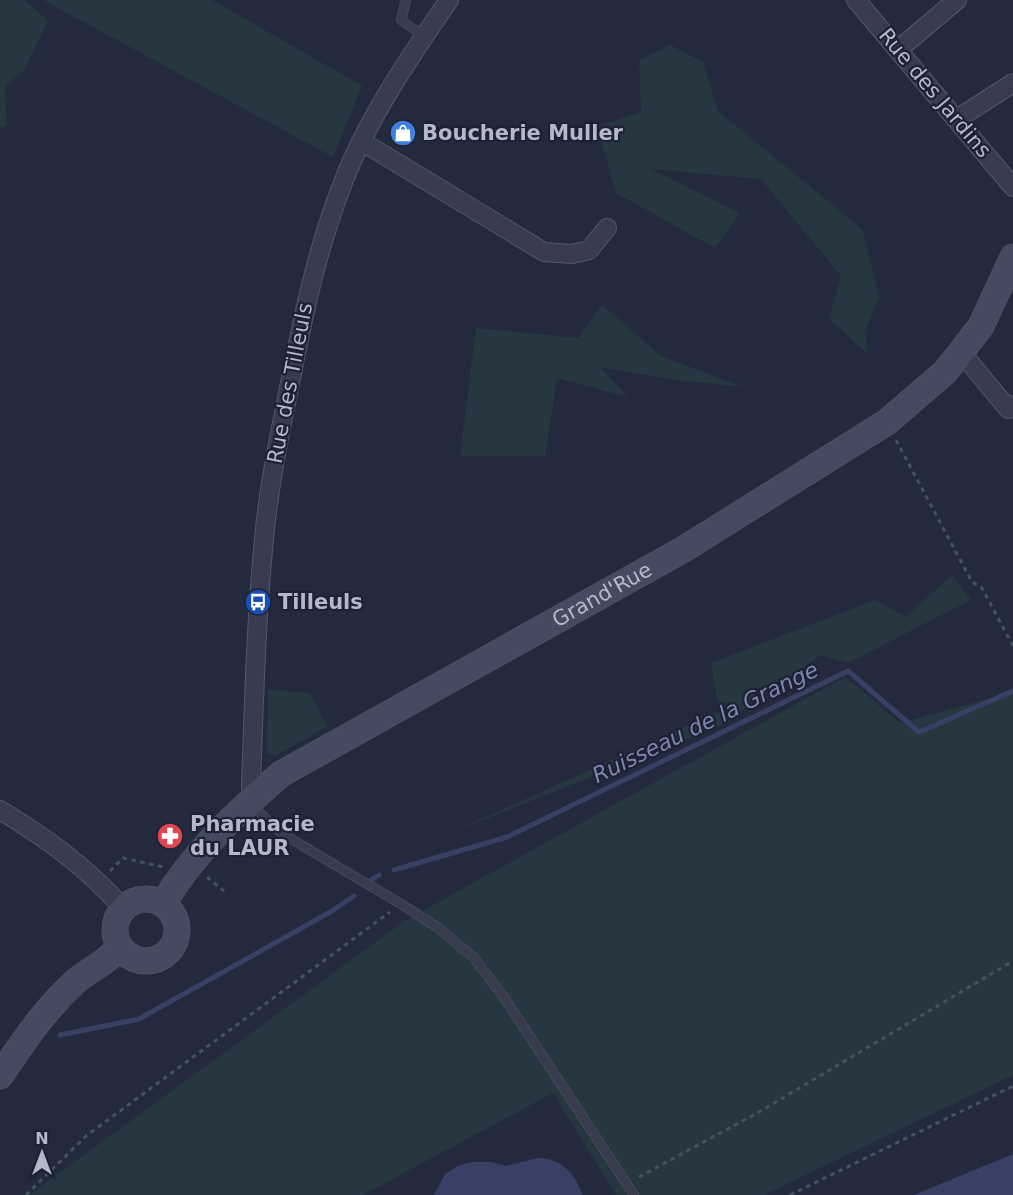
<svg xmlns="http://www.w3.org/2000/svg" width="1013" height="1195" font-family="'DejaVu Sans',sans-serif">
<rect width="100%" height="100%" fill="#242a3e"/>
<path fill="#26373f" d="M 0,0 L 25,0 L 48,21 L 24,70 L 5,87 L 7,125 L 0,129 Z
M 43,0 L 212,0 L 362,86 L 333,157 Z
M 670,45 L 703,62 L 718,111 L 862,229 L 879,297 L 865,333 L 868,354 L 829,319 L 841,276 L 761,179 L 651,169 L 740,213 L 715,248 L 616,193 L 597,126 L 641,112 L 639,60 Z
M 602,305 L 661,356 L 743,387 L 677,380 L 600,367 L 628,397 L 557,378 L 545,456 L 460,456 L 476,328 L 578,338 Z
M 952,575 L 971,600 L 848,663 L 821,655 L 722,725 L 453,832 L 719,711 L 711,663 L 875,600 L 906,617 Z
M 845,677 L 900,723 L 1013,692 L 1013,1075 L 764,1195 L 616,1195 L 553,1093 L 363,1195 L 29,1195 L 406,920 Z
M 268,690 L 310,693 L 327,727 L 275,756 L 267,753 Z"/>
<path fill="#384165" d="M 1013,1154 L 1013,1195 L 914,1195 Z
M 538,1158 C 560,1158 577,1174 582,1195 L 434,1195 L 445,1174 L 458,1166 L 472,1162 L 491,1162 L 506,1166 Z"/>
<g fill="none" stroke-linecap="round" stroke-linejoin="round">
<path stroke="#384165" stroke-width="5" d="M 394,870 L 507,837 L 848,671 L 919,732 L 1013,691
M 370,881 L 379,875
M 60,1035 L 139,1019 L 332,911 L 354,896"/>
<defs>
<path id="lane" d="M 406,0 L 401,20 L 424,36
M 253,801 L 256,809 L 281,833 L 401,904 L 437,927 L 473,957 L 503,996 L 634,1195"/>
<path id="street" d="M 856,0 L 1013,187
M 899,49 L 957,0
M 957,119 L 1013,83
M 361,141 L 544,252 L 572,254 L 589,250 L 607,228
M 961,352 L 1008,409 L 1013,405
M 252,799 L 251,784 C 254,702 256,620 264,539 C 269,483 281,428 292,373 C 305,307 319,243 344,180 C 369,116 410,57 449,0
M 0,810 C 49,840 85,866 124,909"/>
<g id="secondary">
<circle cx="146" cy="930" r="31"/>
<path id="s1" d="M 163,904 C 192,854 237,812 281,774 L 684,549 L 887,422 L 945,372 L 961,352 L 981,326 L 1013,257"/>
<path d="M 0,1076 C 23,1042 45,1009 76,981 C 90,969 108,962 120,947"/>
</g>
</defs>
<use href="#lane" stroke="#535769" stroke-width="10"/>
<use href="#street" stroke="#535769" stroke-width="20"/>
<use href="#secondary" stroke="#535769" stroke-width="27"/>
<path stroke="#44545c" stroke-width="3" stroke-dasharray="4.5 4.5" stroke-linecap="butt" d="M 896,440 L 972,582 L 982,588 L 1013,646
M 110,871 L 123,858 L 163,867
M 207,877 L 224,891
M 639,1177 L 759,1112 L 1013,961
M 26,1195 L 86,1136 L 390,912
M 790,1195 L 1013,1086"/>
<use href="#lane" stroke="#383c4e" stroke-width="9"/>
<use href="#street" stroke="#383c4e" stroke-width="18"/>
<use href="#secondary" stroke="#464a61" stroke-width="26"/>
</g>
<defs>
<symbol id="shop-disc" viewBox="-11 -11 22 22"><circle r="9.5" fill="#3f7fe0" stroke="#1d2133"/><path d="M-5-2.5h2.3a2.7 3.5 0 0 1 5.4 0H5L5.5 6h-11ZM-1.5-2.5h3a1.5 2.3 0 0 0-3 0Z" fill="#fff"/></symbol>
<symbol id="bus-disc" viewBox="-11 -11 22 22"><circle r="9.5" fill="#1a4fb4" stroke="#1d2133"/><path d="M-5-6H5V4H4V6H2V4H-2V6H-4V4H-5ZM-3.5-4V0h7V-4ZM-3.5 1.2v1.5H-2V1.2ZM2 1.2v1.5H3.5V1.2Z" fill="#fff"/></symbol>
<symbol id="pharmacy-disc" viewBox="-11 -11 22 22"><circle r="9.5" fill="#e0444e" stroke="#1d2133"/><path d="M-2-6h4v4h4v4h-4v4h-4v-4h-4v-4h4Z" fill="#fff"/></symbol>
</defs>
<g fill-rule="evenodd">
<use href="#shop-disc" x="388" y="118" width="30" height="30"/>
<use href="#bus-disc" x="243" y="587" width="30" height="30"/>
<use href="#pharmacy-disc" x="155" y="821" width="30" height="30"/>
</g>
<g text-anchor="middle" stroke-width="4.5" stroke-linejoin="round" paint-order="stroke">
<g font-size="21" fill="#b4b8c9" stroke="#1d2133">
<text transform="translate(935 93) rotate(50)" y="7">Rue des Jardins</text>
<text transform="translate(290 383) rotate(-79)" y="7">Rue des Tilleuls</text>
<text dy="7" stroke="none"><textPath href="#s1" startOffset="544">Grand'Rue</textPath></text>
</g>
<g font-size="21" font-weight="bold" fill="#b4b8c9" stroke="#1d2133" text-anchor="start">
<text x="422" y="140">Boucherie Muller</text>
<text x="278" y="609">Tilleuls</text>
<text x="190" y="831">Pharmacie<tspan x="190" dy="24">du LAUR</tspan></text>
</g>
<g font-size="22" font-style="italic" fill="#7c87b1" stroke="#1d2133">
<text transform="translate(705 722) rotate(-26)" y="8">Ruisseau de la Grange</text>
</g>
</g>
<g transform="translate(42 1153)" stroke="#1d2133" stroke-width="4.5" paint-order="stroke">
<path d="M0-4.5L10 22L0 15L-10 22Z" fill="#b4b8c9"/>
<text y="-9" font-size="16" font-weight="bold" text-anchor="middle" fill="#b4b8c9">N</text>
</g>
</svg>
